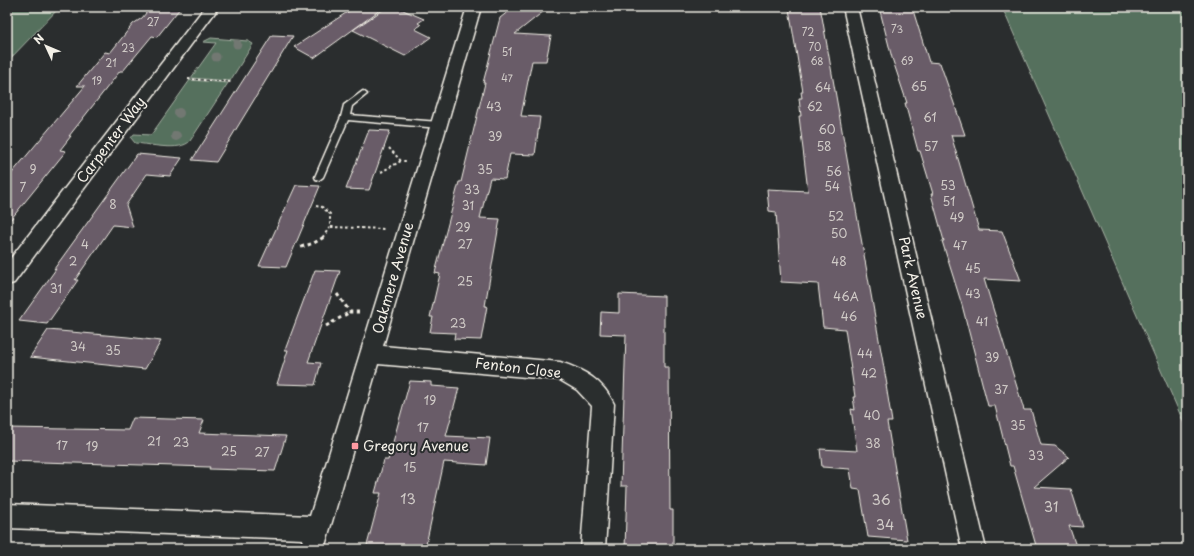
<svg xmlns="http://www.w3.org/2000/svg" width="1194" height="556" font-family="'Playpen Sans',sans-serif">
<rect width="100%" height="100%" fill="#2a2d2e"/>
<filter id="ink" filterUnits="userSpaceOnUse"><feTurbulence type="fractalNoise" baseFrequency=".025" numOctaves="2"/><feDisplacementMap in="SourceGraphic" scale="8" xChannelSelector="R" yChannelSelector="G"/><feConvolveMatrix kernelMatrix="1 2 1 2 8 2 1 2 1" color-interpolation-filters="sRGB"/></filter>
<g filter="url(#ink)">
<path fill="#556f5d" stroke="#a4b0a2" d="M 7,7 L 60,7 L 7,62 Z
M 1002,7 L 1187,7 L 1187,430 Z
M 211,38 L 248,41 L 253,44 L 230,81 L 191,78 L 216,43 L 203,42 Z
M 190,80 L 228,83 L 190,141 C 180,152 149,144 135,143 L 131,138 L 134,134 L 151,135 Z"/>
<path fill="#695b68" stroke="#f4f1e8" d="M 151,7 L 181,7 L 157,37 L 152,36 L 123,71 L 120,71 L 69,136 L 71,136 L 60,150 L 66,151 L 7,224 L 7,179 L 85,86 L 77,86 L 105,52 L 110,53 L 133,24 L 142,18 Z
M 355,7 L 378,7 L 380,10 L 314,58 L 294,47 Z
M 387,7 L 396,7 L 424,19 L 418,23 L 421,25 L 415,29 L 431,37 L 405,56 L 353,30 Z
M 514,7 L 549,7 L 515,34 L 551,36 L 546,61 L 532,61 L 521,116 L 540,117 L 535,155 L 510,154 L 505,179 L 490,178 L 480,218 L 500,219 L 485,306 L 487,306 L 481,340 L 454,339 L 455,333 L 430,332 L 433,317 L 430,317 L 440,274 L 435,273 L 459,182 L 461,182 L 485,83 L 483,83 L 500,18 Z
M 796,7 L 820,7 L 822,17 L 887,385 L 886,385 L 892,422 L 887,422 L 907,540 L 868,537 L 860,490 L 853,489 L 850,469 L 822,467 L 820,449 L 857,451 L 851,409 L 855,410 L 853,397 L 855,397 L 845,329 L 823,327 L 818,284 L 781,282 L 776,212 L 769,211 L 767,189 L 808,191 L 799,116 L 801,116 L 799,98 L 802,98 L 801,92 L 803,92 L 789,9 L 797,9 Z
M 879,7 L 912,7 L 929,62 L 940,63 L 965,135 L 951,135 L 979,230 L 1002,231 L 1021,281 L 984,279 L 1024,410 L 1031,410 L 1041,445 L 1055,446 L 1069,457 L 1034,487 L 1071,489 L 1083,527 L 1069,526 L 1077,549 L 1037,549 L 1013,466 L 1010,466 L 995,406 L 988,406 L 962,305 L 942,241 L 944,241 L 931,194 L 933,194 L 920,151 L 918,151 L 905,103 L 907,103 L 892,58 Z
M 272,35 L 293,36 L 216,162 L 192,160 Z
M 369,130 L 390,131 L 369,190 L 346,189 Z
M 137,154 L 182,158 L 170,176 L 147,174 L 126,205 L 133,227 L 113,225 L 75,280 L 78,280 L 47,324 L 19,321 L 56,269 L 54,269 Z
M 296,185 L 320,186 L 286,267 L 259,266 Z
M 315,270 L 340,271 L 308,362 L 321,363 L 315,385 L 277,384 L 288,350 L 285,350 Z
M 619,294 L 664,296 L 664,367 L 669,367 L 670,510 L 673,510 L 673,549 L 625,549 L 627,486 L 621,486 L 626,335 L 600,334 L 601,312 L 619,313 Z
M 48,330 L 128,337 L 161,341 L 145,369 L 30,357 Z
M 410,381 L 431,382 L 431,386 L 459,388 L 446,436 L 490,438 L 486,465 L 444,462 L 425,549 L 366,549 L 381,493 L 375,493 L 384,460 L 388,460 Z
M 133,418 L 204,420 L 199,433 L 286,436 L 275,471 L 209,469 L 210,467 L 7,461 L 7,428 L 128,430 Z"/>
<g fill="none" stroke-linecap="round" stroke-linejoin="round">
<defs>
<path id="lane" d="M 363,91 L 367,94 L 352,106 L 350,115 L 439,122 L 443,125 L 439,128 L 348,120 L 323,177 L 319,180 L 316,179 L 315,177 L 341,117 L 344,105 Z"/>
<path id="street" d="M 205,7 L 219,7 L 14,283 L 7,285 L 7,263 Z
M 467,7 L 481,7 L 383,346 L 560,362 C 584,370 603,380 614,404 L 605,549 L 581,549 L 592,406 L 577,390 L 560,380 L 378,364 L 324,549 L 300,549 L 303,539 L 7,528 L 7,504 L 310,516 Z
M 843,7 L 857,7 L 986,549 L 962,549 Z"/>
</defs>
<use href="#lane" stroke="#f4f1e8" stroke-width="3"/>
<use href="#street" stroke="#f4f1e8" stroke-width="3"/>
<path stroke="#f4f1e8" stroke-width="2" stroke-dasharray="2.5 2.5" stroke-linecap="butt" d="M 188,79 L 231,82
M 389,148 L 401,161 L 407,161
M 381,172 L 401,161
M 316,206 L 322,207 L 330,214 L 330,227 L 322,238
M 331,227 L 385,229"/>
<path stroke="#f4f1e8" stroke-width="3" stroke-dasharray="3.5 3.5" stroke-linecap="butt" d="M 301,247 L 314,243 L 324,237
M 337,294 L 350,312 L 359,312
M 326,326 L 350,312"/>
<use href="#lane" fill="#2a2d2e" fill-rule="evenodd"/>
<use href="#street" fill="#2a2d2e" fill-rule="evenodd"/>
</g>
<g fill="#727872">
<circle cx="237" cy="44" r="4.5"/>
<circle cx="216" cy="57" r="4.5"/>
<circle cx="179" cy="113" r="5"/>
<circle cx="176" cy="136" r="5"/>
</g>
</g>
<rect fill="#ff9aa2" stroke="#2a2d2e" stroke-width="1.5" x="351" y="442" width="8" height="8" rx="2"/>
<g text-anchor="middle" stroke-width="4" stroke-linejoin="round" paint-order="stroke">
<g font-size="10" fill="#d1ccc8">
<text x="153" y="26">27</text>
<text x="897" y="33">73</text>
<text x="808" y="36">72</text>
<text x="815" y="51">70</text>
<text x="128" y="52">23</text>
<text x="507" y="56">51</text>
<text x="817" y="65">68</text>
<text x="907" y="65">69</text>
<text x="111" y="67">21</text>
<text x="507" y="82">47</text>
<text x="97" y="85">19</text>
</g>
<g font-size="12" fill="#d1ccc8">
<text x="919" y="91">65</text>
<text x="823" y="92">64</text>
<text x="494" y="111">43</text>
<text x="815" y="111">62</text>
<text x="930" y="122">61</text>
<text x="827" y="134">60</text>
<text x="495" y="141">39</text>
<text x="824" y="151">58</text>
<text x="931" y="151">57</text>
<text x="33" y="174">9</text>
<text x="485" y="174">35</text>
<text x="834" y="176">56</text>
<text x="948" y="190">53</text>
<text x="832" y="191">54</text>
<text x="23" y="192">7</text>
<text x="472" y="194">33</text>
<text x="949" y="206">51</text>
<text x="113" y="209">8</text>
<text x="468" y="210">31</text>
<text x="836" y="221">52</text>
<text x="957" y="222">49</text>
<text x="463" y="232">29</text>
<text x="839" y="238">50</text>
<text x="85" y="249">4</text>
<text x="465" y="249">27</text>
<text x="960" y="250">47</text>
<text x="73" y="266">2</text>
<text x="839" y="266">48</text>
<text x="973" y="273">45</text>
<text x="465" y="286">25</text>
<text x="56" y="293">31</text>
<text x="973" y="298">43</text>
<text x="846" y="301">46A</text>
<text x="849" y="321">46</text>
<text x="982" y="326">41</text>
<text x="458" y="328">23</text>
<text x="78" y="351">34</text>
<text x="113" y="355">35</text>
<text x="865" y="358">44</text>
<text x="992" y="362">39</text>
<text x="869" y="378">42</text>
<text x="1001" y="394">37</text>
<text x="430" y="405">19</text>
<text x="872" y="420">40</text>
<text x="1018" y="430">35</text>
<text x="423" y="432">17</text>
<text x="154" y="446">21</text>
<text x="181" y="447">23</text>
<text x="873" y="448">38</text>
<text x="62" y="450">17</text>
<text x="92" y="451">19</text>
<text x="229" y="456">25</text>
<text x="262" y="457">27</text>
<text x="1036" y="460">33</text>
<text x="410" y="472">15</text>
</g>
<g font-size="14" fill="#f4f1e8" stroke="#2a2d2e">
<text transform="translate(111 140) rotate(-53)" y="5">Carpenter Way</text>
<text transform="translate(393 278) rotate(-74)" y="5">Oakmere Avenue</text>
<text transform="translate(913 278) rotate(77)" y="5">Park Avenue</text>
<text transform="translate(518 368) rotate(7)" y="5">Fenton Close</text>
</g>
<g font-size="14" fill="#f4f1e8" stroke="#2a2d2e" text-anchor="start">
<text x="363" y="451">Gregory Avenue</text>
</g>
<g font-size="14" fill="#d1ccc8">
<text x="408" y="504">13</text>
<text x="881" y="505">36</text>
<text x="1051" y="512">31</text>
<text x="885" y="530">34</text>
</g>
</g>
<rect width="1194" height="556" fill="none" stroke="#2a2d2e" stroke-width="24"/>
<rect x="12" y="12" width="1170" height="532" fill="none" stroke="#f4f1e8" stroke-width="1.5" filter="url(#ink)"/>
<g transform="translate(46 46) rotate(314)" stroke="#2a2d2e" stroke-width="3" paint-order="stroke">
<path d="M0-3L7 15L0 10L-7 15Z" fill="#f4f1e8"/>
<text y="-6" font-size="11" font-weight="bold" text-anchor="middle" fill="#f4f1e8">N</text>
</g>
</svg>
